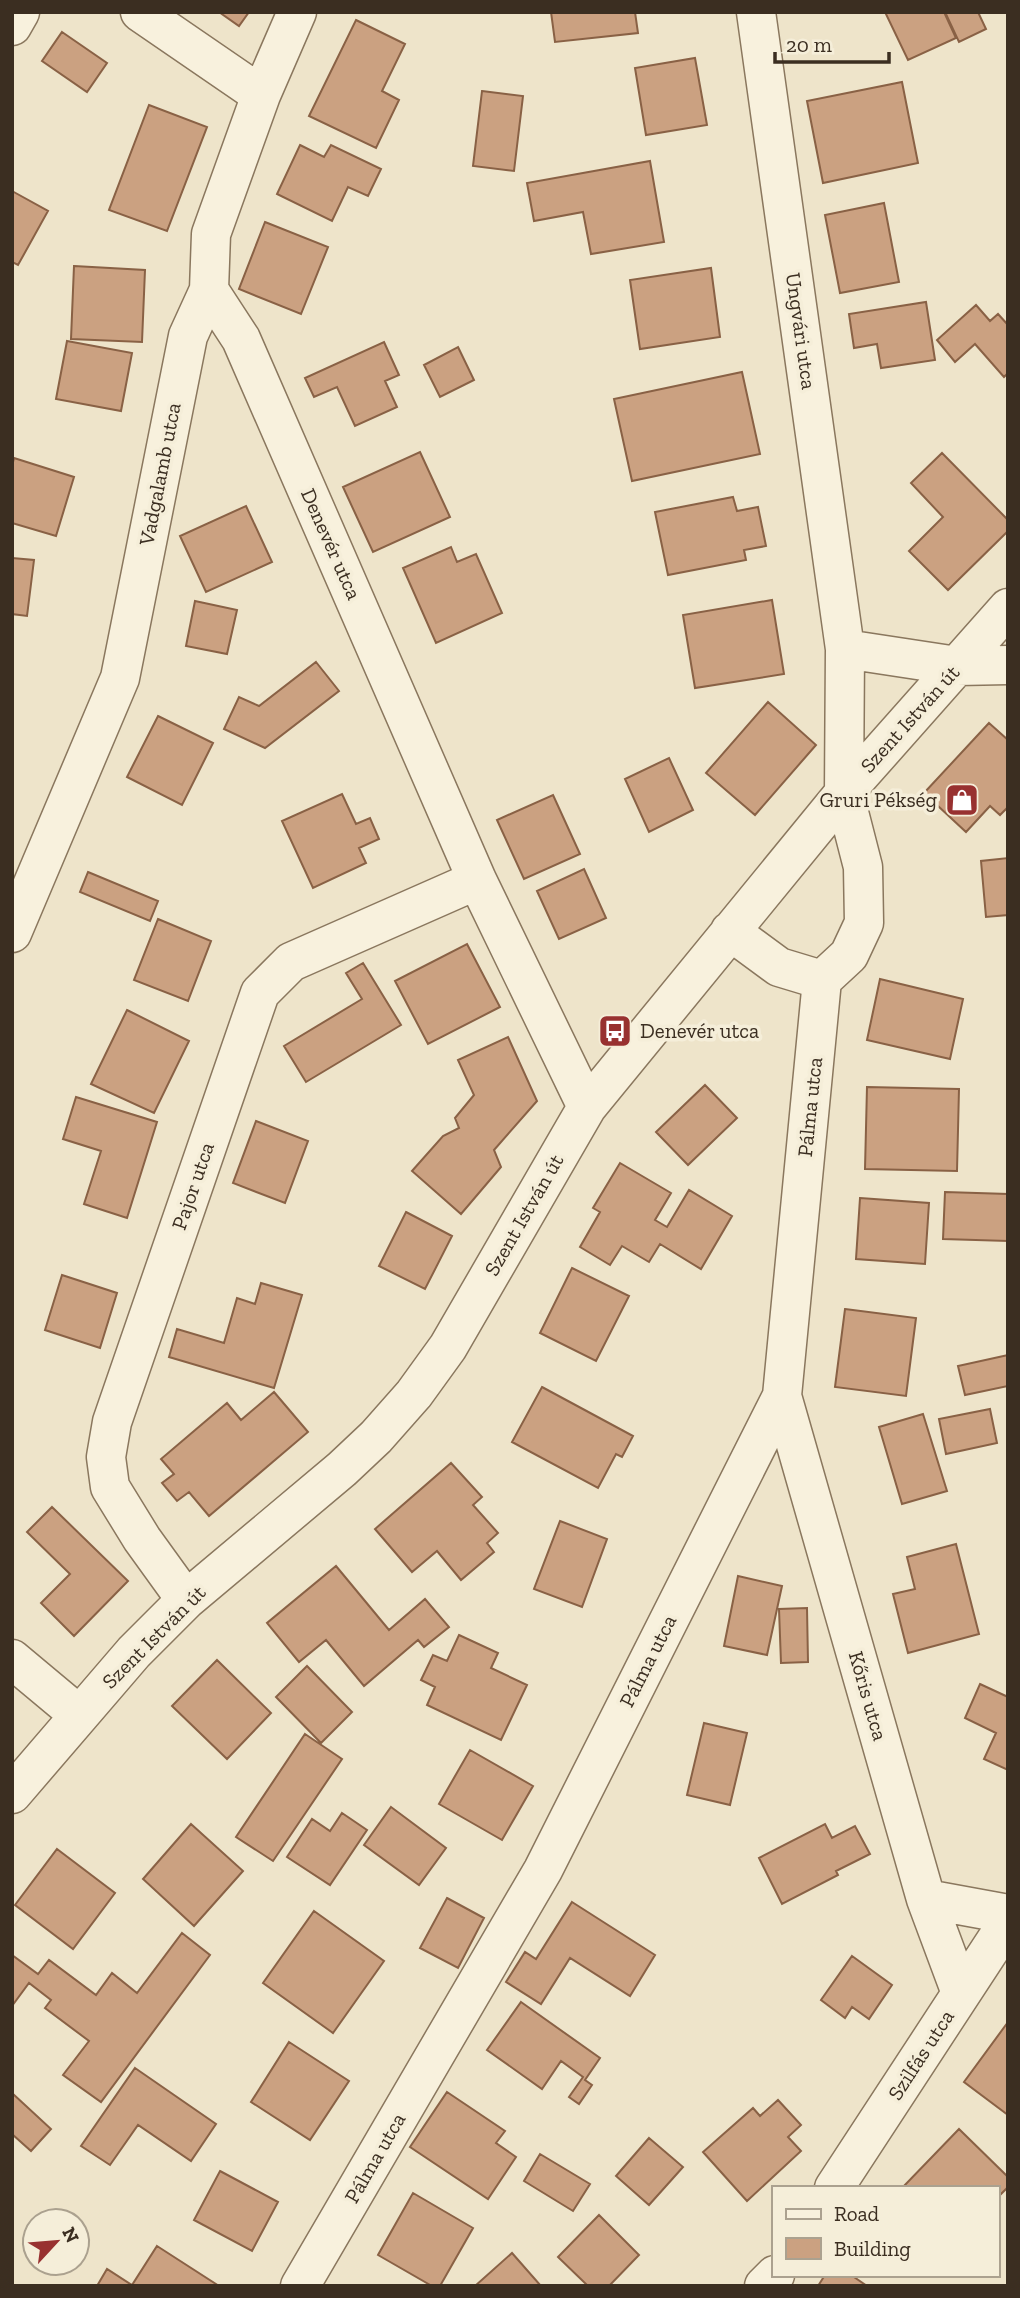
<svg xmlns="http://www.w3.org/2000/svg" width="1020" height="2298" font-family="'Zilla Slab',serif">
<rect width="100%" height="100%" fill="#eee4ca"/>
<path fill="#cba181" stroke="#896145" stroke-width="2" d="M 219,12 L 249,12 L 239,26 Z
M 551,12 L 635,12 L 638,33 L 555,42 Z
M 885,12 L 944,12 L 956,38 L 908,60 Z
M 945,12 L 978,12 L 986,29 L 959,42 Z
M 356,20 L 405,44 L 382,91 L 399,100 L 376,148 L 309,116 Z
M 62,32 L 107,63 L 87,92 L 42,61 Z
M 695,58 L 707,125 L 646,135 L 635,68 Z
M 902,82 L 918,163 L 823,183 L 807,101 Z
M 482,91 L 523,96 L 514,171 L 473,166 Z
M 149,105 L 207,127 L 167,231 L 109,210 Z
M 300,145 L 324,157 L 331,145 L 381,169 L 368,196 L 348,187 L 332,221 L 277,194 Z
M 650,161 L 664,242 L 591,254 L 583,212 L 534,221 L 527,183 Z
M 12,191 L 48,211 L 18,265 L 12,262 Z
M 884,203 L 899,282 L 840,293 L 825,215 Z
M 265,222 L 328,247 L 301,314 L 239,289 Z
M 74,266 L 145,270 L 142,342 L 71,339 Z
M 711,268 L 720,337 L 640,349 L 630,280 Z
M 926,302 L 935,360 L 881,368 L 877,344 L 854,348 L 849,314 Z
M 976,305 L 990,321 L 998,314 L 1008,325 L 1008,373 L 1004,377 L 975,344 L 955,362 L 937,340 Z
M 67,341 L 132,353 L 121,411 L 56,399 Z
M 384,342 L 399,375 L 385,381 L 397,407 L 355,426 L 337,387 L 314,397 L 305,378 Z
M 458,347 L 474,380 L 440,397 L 424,365 Z
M 742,372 L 760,454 L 632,481 L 614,399 Z
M 420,452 L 450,517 L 373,552 L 343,487 Z
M 942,453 L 1008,520 L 1008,531 L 948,590 L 909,551 L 943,517 L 911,483 Z
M 14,458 L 74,477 L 56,536 L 12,523 L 12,466 Z
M 733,497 L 737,511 L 758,507 L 766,546 L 744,550 L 746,560 L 668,575 L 655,512 Z
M 246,506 L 272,562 L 206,592 L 180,536 Z
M 451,547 L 457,562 L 476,554 L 502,613 L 436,643 L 403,568 Z
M 12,558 L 34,560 L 27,616 L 12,614 Z
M 772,600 L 784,674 L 695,688 L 683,615 Z
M 195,601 L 237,610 L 227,654 L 186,646 Z
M 316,662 L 339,691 L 265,748 L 224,729 L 239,697 L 259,706 Z
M 768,702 L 816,745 L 755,815 L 706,773 Z
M 158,716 L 213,743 L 182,805 L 127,777 Z
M 989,723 L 1008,740 L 1008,807 L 1000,815 L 990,806 L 966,832 L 924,793 Z
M 669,758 L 693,810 L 649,832 L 625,779 Z
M 342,794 L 356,824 L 370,818 L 379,839 L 359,848 L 366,863 L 313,888 L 282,821 Z
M 553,795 L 580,854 L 524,879 L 497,820 Z
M 1008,858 L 1008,915 L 986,917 L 981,861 Z
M 584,869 L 606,918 L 559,939 L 537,891 Z
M 88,872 L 158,901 L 150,921 L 80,892 Z
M 158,919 L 211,941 L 188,1001 L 134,980 Z
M 467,944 L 500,1007 L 428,1044 L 395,981 Z
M 363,963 L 401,1025 L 306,1082 L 284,1046 L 362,999 L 346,973 Z
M 880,979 L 963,999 L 950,1059 L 867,1040 Z
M 127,1010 L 189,1041 L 154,1113 L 91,1084 Z
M 508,1037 L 537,1101 L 494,1150 L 501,1167 L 461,1214 L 412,1171 L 443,1136 L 459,1128 L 455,1118 L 474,1095 L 458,1060 Z
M 705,1085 L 737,1118 L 688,1165 L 656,1132 Z
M 867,1087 L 959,1089 L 957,1171 L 865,1169 Z
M 76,1097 L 157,1122 L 127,1218 L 84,1204 L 101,1151 L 63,1139 Z
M 256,1121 L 308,1141 L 285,1203 L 233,1183 Z
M 620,1163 L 671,1193 L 655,1220 L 667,1227 L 689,1190 L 732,1216 L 701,1269 L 660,1244 L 649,1262 L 622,1246 L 610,1265 L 580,1247 L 600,1212 L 593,1208 Z
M 945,1192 L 1008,1194 L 1008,1241 L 943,1239 Z
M 860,1198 L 929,1203 L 925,1264 L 856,1259 Z
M 406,1212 L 452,1236 L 425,1289 L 379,1266 Z
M 572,1268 L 629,1296 L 596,1361 L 540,1333 Z
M 62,1275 L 117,1293 L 100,1348 L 45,1330 Z
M 261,1283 L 302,1295 L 274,1388 L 169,1357 L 177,1329 L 224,1343 L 237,1298 L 255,1304 Z
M 845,1309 L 916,1318 L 906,1396 L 835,1387 Z
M 1008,1355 L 1008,1386 L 965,1395 L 958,1366 Z
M 542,1387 L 633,1436 L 622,1457 L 616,1454 L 598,1488 L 512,1442 Z
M 274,1392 L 308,1432 L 209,1516 L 189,1492 L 177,1501 L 162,1483 L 174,1474 L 161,1459 L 227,1403 L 241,1420 Z
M 990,1409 L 997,1443 L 946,1454 L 939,1419 Z
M 923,1414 L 947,1491 L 902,1504 L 879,1427 Z
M 451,1463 L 482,1497 L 473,1505 L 498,1533 L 487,1543 L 494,1552 L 461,1580 L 437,1551 L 412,1572 L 375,1529 Z
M 52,1507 L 128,1581 L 74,1636 L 41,1603 L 70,1574 L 27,1532 Z
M 560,1521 L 607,1539 L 582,1607 L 534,1589 Z
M 956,1544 L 979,1634 L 908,1653 L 893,1594 L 915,1589 L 907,1557 Z
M 336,1566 L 389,1630 L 425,1599 L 449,1627 L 424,1647 L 418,1640 L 364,1686 L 326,1640 L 299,1662 L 267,1623 Z
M 738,1576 L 782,1586 L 767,1655 L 724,1646 Z
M 807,1608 L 808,1662 L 781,1663 L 779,1609 Z
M 459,1635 L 498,1653 L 491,1668 L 527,1685 L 501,1740 L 427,1705 L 435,1687 L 421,1680 L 433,1655 L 447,1661 Z
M 217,1660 L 271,1713 L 227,1759 L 172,1706 Z
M 307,1666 L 352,1712 L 321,1743 L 276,1697 Z
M 980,1684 L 1008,1697 L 1008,1770 L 984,1759 L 996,1733 L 965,1718 Z
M 704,1723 L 747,1733 L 730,1805 L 687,1795 Z
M 305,1734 L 342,1759 L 273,1861 L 236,1837 Z
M 470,1750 L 533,1786 L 502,1840 L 439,1804 Z
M 391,1807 L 446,1848 L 419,1885 L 364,1845 Z
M 342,1813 L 367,1830 L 330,1885 L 287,1857 L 312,1819 L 330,1831 Z
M 191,1824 L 243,1871 L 194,1926 L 143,1879 Z
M 825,1824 L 832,1838 L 855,1826 L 870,1854 L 836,1871 L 838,1875 L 782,1904 L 759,1858 Z
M 57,1849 L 115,1893 L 73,1949 L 15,1905 Z
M 447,1898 L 484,1918 L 458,1968 L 420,1948 Z
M 572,1902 L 655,1955 L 630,1996 L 570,1958 L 541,2004 L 506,1982 L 525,1952 L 536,1959 Z
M 314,1911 L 384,1961 L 333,2033 L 263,1983 Z
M 182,1933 L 210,1955 L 101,2102 L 63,2075 L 89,2041 L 45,2008 L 51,2000 L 29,1983 L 12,2006 L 12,1955 L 38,1974 L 49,1960 L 96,1995 L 112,1973 L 137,1993 Z
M 852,1956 L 892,1985 L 869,2019 L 852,2007 L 845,2018 L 821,2000 Z
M 521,2002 L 600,2058 L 585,2080 L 592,2085 L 579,2104 L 569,2097 L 583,2077 L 561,2061 L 542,2089 L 487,2050 Z
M 1008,2022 L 1008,2115 L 964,2082 Z
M 289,2042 L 349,2081 L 310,2140 L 251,2102 Z
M 135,2068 L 216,2124 L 191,2161 L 138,2125 L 110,2165 L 81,2146 Z
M 447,2092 L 505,2131 L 496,2143 L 516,2157 L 488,2199 L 410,2147 Z
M 12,2093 L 51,2129 L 31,2151 L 12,2134 Z
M 778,2100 L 801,2125 L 788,2137 L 801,2151 L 747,2201 L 703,2152 L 753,2108 L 760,2116 Z
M 959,2129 L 1008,2177 L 1008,2187 L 997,2198 L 997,2188 L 902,2188 Z
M 649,2138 L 683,2167 L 649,2205 L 616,2176 Z
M 540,2154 L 590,2184 L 573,2211 L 524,2181 Z
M 220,2171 L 278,2202 L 252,2251 L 194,2220 Z
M 413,2193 L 473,2228 L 440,2286 L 432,2286 L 378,2255 Z
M 599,2215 L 639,2255 L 609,2286 L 588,2286 L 558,2257 Z
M 157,2246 L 219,2286 L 97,2286 L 107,2269 L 132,2285 Z
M 512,2253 L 541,2286 L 475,2286 Z
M 825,2275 L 851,2275 L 867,2286 L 818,2286 Z"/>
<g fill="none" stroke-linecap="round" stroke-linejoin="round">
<defs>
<path id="minor" d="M 140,12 L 261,95
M 12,26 L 20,12
M 209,290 L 241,339 L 477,880 L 587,1107
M 845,649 L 957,666 L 1008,665
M 730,931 L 779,967 L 822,980
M 12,933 L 120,678 L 188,336 L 209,290 L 211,234 L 261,95 L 297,12
M 782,1396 L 926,1899 L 961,1993
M 186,1600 L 142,1539 L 110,1487 L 106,1457 L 112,1422 L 260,993 L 291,962 L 477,880
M 12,1659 L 79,1715
M 12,1794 L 134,1652 L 186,1600 L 342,1469 L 376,1437 L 414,1394 L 448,1347 L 587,1107 L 844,793 L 1008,608
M 926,1899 L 1008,1914
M 834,2188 L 1008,1922
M 300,2286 L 543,1870 L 782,1396 L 822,980 L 849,955 L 864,923 L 863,867 L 844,793 L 845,649 L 756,12
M 764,2286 L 775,2275"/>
</defs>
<use href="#minor" stroke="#8a775e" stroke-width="41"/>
<use href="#minor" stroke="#f8f1dd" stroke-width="38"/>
</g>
<defs>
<symbol id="shop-square" viewBox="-11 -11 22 22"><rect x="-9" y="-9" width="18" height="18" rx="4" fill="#983130" stroke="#f5eed9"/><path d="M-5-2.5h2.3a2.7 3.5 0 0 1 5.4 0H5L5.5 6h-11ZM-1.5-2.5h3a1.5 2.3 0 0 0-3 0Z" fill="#fff"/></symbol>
<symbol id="bus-square" viewBox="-11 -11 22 22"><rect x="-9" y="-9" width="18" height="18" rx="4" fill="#983130" stroke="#f5eed9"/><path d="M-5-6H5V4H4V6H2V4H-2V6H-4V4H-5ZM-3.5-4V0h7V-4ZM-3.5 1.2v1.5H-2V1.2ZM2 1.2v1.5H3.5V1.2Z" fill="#fff"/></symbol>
</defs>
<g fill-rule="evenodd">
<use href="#shop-square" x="943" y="781" width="38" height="38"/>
<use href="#bus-square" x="596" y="1012" width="38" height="38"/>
</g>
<g text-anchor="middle" stroke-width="7" stroke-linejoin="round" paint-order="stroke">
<g font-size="21" fill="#3b2e21" stroke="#f5eed9">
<text transform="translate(801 331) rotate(82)" y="7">Ungvári utca</text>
<text transform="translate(160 474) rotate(-79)" y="7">Vadgalamb utca</text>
<text transform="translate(331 544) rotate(66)" y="7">Denevér utca</text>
<text transform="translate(910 719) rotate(-48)" y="7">Szent István út</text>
<text transform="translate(810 1107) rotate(-84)" y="7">Pálma utca</text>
<text transform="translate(193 1186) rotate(-71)" y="7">Pajor utca</text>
<text transform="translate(524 1215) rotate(-60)" y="7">Szent István út</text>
<text transform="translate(154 1637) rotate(-45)" y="7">Szent István út</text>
<text transform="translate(648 1661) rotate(-63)" y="7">Pálma utca</text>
<text transform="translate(868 1696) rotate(74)" y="7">Kőris utca</text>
<text transform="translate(921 2055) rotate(-57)" y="7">Szilfás utca</text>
<text transform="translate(375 2158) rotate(-60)" y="7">Pálma utca</text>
</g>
<g font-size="21" fill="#3b2e21" stroke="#f5eed9" text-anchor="end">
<text x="937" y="807">Gruri Pékség</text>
<text x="640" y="1038" text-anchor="start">Denevér utca</text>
</g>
</g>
<rect width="1020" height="2298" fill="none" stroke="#3b2e21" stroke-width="28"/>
<rect x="772" y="2186" width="228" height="91" fill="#f5eed9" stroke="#aba18f" stroke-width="2"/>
<rect x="786" y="2209" width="35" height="10" fill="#f8f1dd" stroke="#aba18f" stroke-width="2"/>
<text x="834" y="2221" font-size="21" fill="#3b2e21">Road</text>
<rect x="786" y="2238" width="35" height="21" fill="#cba181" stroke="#aba18f" stroke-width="2"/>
<text x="834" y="2256" font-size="21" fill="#3b2e21">Building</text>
<g transform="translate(56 2242) rotate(64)"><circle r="33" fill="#f5eed9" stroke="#aba18f" stroke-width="2"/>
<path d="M0-5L12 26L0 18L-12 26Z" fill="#983130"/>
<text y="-10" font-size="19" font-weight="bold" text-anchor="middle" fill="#3b2e21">N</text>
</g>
<path d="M775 52v10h114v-10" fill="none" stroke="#3b2e21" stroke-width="3.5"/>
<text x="786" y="52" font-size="21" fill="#3b2e21" stroke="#f5eed9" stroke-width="5" paint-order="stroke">20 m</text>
</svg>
